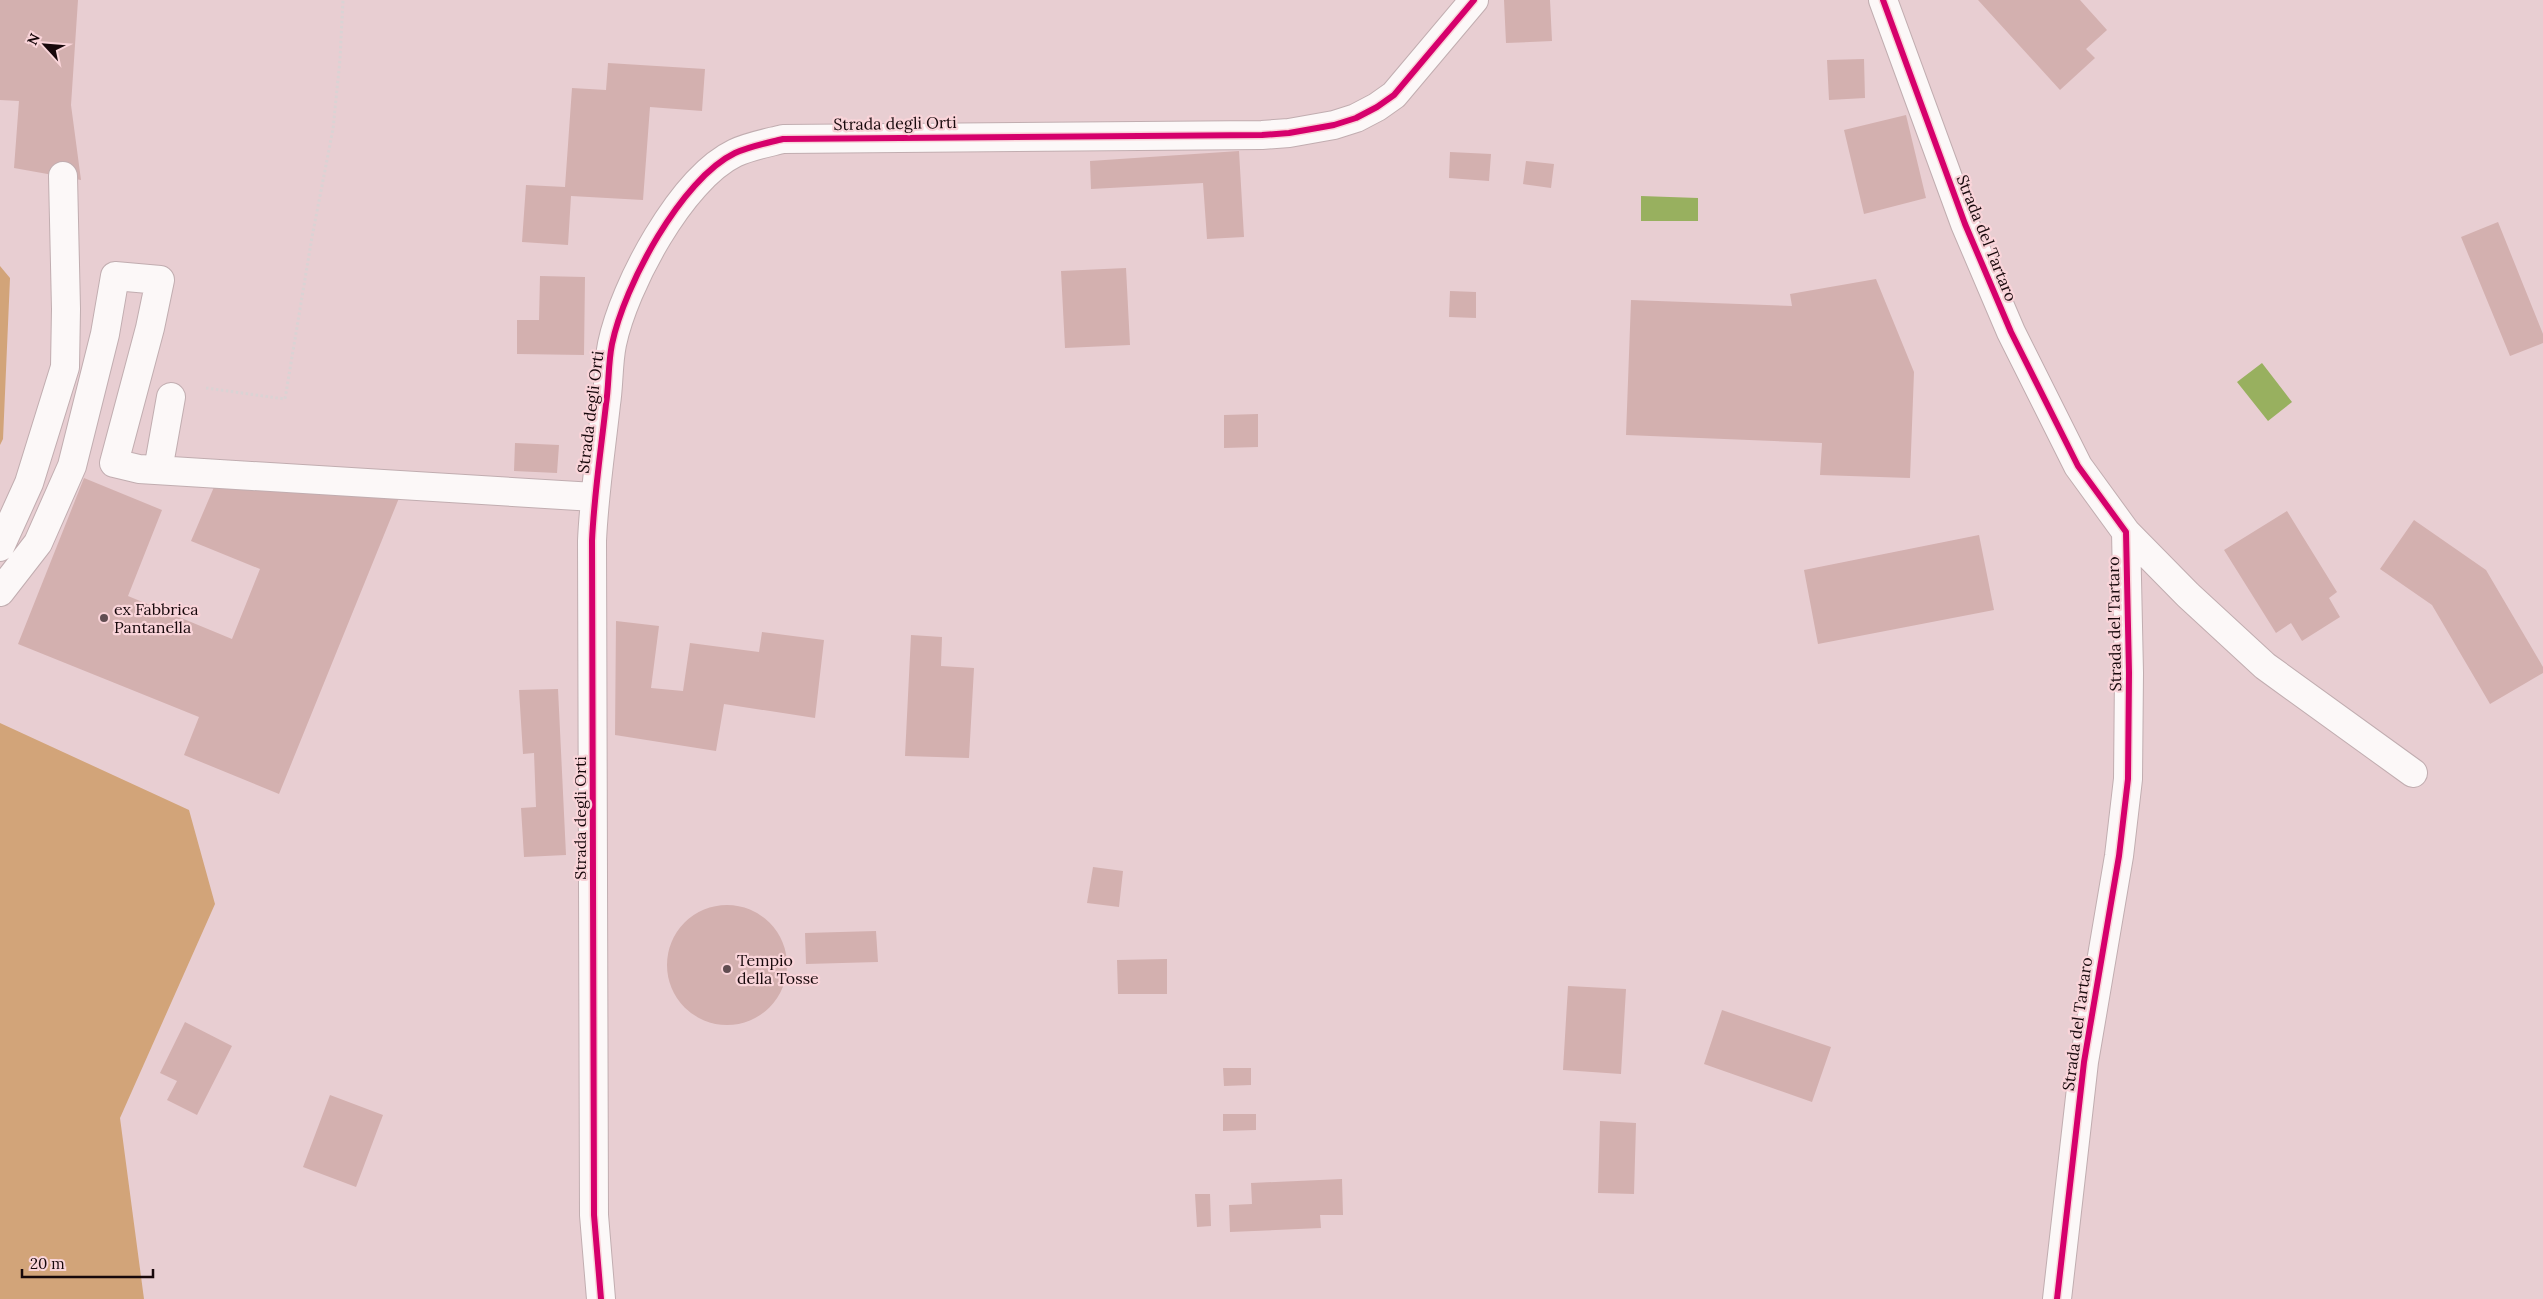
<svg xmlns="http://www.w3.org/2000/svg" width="2543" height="1299" font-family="Lora,serif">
<rect width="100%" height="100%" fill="#e8ced2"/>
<path fill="#d2a479" d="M 0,266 L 10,278 L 3,439 L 0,445 Z
M 0,723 L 189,810 L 215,904 L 120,1118 L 144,1299 L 0,1299 Z"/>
<path fill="#98b05f" d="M 1641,196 L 1698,198 L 1698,221 L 1641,221 Z
M 2262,363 L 2292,402 L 2268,421 L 2237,382 Z"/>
<path fill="#d3b0af" d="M 0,0 L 78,0 L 71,105 L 81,180 L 14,168 L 19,101 L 0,100 Z
M 1504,0 L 1550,0 L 1552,41 L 1506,43 Z
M 1978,0 L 2080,0 L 2107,30 L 2086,49 L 2095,58 L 2060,90 Z
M 1864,59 L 1865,98 L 1829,100 L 1827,60 Z
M 608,63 L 705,69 L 702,111 L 650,107 L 643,200 L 571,196 L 568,245 L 522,242 L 526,185 L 565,187 L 572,88 L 606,90 Z
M 1906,115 L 1926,198 L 1864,214 L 1844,130 Z
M 1239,151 L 1244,237 L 1207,239 L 1203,183 L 1091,189 L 1090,161 Z
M 1450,152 L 1491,154 L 1489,181 L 1449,178 Z
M 1526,161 L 1554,164 L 1551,188 L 1523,184 Z
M 2498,222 L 2543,334 L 2543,343 L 2510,356 L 2461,237 Z
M 1126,268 L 1130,345 L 1065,348 L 1061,271 Z
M 540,276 L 585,277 L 584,355 L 517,354 L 517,320 L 539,320 Z
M 1876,279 L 1914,372 L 1910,478 L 1820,475 L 1822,443 L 1626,435 L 1631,300 L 1792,306 L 1790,294 Z
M 1450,291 L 1476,292 L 1476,318 L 1449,317 Z
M 1258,414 L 1258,447 L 1224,448 L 1224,415 Z
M 515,443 L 559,445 L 557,473 L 514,471 Z
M 84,478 L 162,510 L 128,596 L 232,639 L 260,569 L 191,541 L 214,487 L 399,498 L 279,794 L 184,755 L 199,717 L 18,644 Z
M 2287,511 L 2337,592 L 2329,598 L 2340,617 L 2302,641 L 2291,623 L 2276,633 L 2224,550 Z
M 2414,520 L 2486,570 L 2543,667 L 2543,673 L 2490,704 L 2432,605 L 2380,569 Z
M 1979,535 L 1994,610 L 1818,644 L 1804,570 Z
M 616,621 L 659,626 L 651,688 L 683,691 L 690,643 L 759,652 L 762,632 L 824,640 L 815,718 L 724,704 L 716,751 L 615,735 Z
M 911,635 L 942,637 L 941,666 L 974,668 L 969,758 L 905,756 Z
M 558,689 L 566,855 L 524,857 L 521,808 L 536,807 L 534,753 L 523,754 L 519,690 Z
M 1093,867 L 1123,871 L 1119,907 L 1087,903 Z
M667 965a60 60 0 1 1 120 0a60 60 0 1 1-120 0Z
M 876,931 L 878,962 L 806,964 L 805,933 Z
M 1167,959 L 1167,994 L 1118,994 L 1117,960 Z
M 1568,986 L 1626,989 L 1621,1074 L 1563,1070 Z
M 1722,1010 L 1831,1047 L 1812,1102 L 1704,1064 Z
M 185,1022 L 232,1046 L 197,1115 L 167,1100 L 177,1081 L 160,1073 Z
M 1223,1068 L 1251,1068 L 1251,1085 L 1224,1086 Z
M 330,1095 L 383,1115 L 356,1187 L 303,1167 Z
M 1223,1114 L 1256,1114 L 1256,1130 L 1223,1131 Z
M 1600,1121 L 1636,1123 L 1634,1194 L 1598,1193 Z
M 1342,1179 L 1343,1215 L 1320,1215 L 1321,1228 L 1230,1232 L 1229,1205 L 1252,1204 L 1251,1183 Z
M 1195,1194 L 1210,1194 L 1211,1226 L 1197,1227 Z"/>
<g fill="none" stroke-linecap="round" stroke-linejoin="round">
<defs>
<path id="minor" d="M 1883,0 L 1965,224 L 2011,332 L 2078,466 L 2126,532 L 2129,673 L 2128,779 L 2119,856 L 2084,1062 L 2057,1299
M 158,470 L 171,397
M 2126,532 L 2188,595 L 2265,666 L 2413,773
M 0,547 L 29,483 L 65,367 L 66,309 L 63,176
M 0,592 L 38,543 L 72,466 L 105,334 L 115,276 L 160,280 L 150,328 L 114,463 L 139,469 L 594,497
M 601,1299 L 594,1215 L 592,541 C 594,495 601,450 606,404 C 609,385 608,364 612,344 C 624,286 681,179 735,153 C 750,146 767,143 783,139 L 1262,135 L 1289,133 L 1334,125 L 1356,118 L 1377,107 L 1394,95 L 1474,0"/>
</defs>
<use href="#minor" stroke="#c1adb0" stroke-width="30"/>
<path stroke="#dad3d4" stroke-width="3" stroke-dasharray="2.5 2.5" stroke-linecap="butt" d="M 206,388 L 285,399 L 312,237 L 333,129 L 340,59 L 343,0"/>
<use href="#minor" stroke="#fcf8f8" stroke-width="28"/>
<defs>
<path id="cycleway" d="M 1883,0 L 1965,224 L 2011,332 L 2078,466 L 2126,532 L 2129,673 L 2128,779 L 2119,856 L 2084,1062 L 2057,1299
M 601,1299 L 594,1215 L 592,541 C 594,495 601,450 606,404 C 609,385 608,364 612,344 C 624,286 681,179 735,153 C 750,146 767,143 783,139 L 1262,135 L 1289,133 L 1334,125 L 1356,118 L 1377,107 L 1394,95 L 1474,0"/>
</defs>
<use href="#cycleway" stroke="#f9d4d9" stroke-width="9"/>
<use href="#cycleway" stroke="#d6006c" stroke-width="6"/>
</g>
<g fill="#604d51" stroke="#f9d4d9" stroke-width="2">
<circle cx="104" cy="618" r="5"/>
<circle cx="727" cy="969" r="5"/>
</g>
<g text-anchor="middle" stroke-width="4.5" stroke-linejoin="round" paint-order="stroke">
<g font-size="16" fill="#17080b" stroke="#f9d4d9">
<text transform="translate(895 123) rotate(-1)" y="6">Strada degli Orti</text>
<text transform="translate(1987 238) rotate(68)" y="6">Strada del Tartaro</text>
<text transform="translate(590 412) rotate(-83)" y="6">Strada degli Orti</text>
<text transform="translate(2114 624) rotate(-91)" y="6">Strada del Tartaro</text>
<text transform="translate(580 818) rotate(-90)" y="6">Strada degli Orti</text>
<text transform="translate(2077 1024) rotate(-82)" y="6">Strada del Tartaro</text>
</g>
<g font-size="16" fill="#17080b" stroke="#f9d4d9" text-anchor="start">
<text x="114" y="615">ex Fabbrica<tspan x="114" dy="18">Pantanella</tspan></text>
<text x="737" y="966">Tempio<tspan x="737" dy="18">della Tosse</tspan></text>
</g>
</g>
<g transform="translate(45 45) rotate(296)" stroke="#f9d4d9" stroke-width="4" paint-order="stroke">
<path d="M0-4L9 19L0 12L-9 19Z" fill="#17080b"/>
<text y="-8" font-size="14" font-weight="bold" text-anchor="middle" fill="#17080b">N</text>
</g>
<path d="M22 1269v8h131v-8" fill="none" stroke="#17080b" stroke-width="2.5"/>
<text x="30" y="1269" font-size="15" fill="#17080b" stroke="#f9d4d9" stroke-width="4" paint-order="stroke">20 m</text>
</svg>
